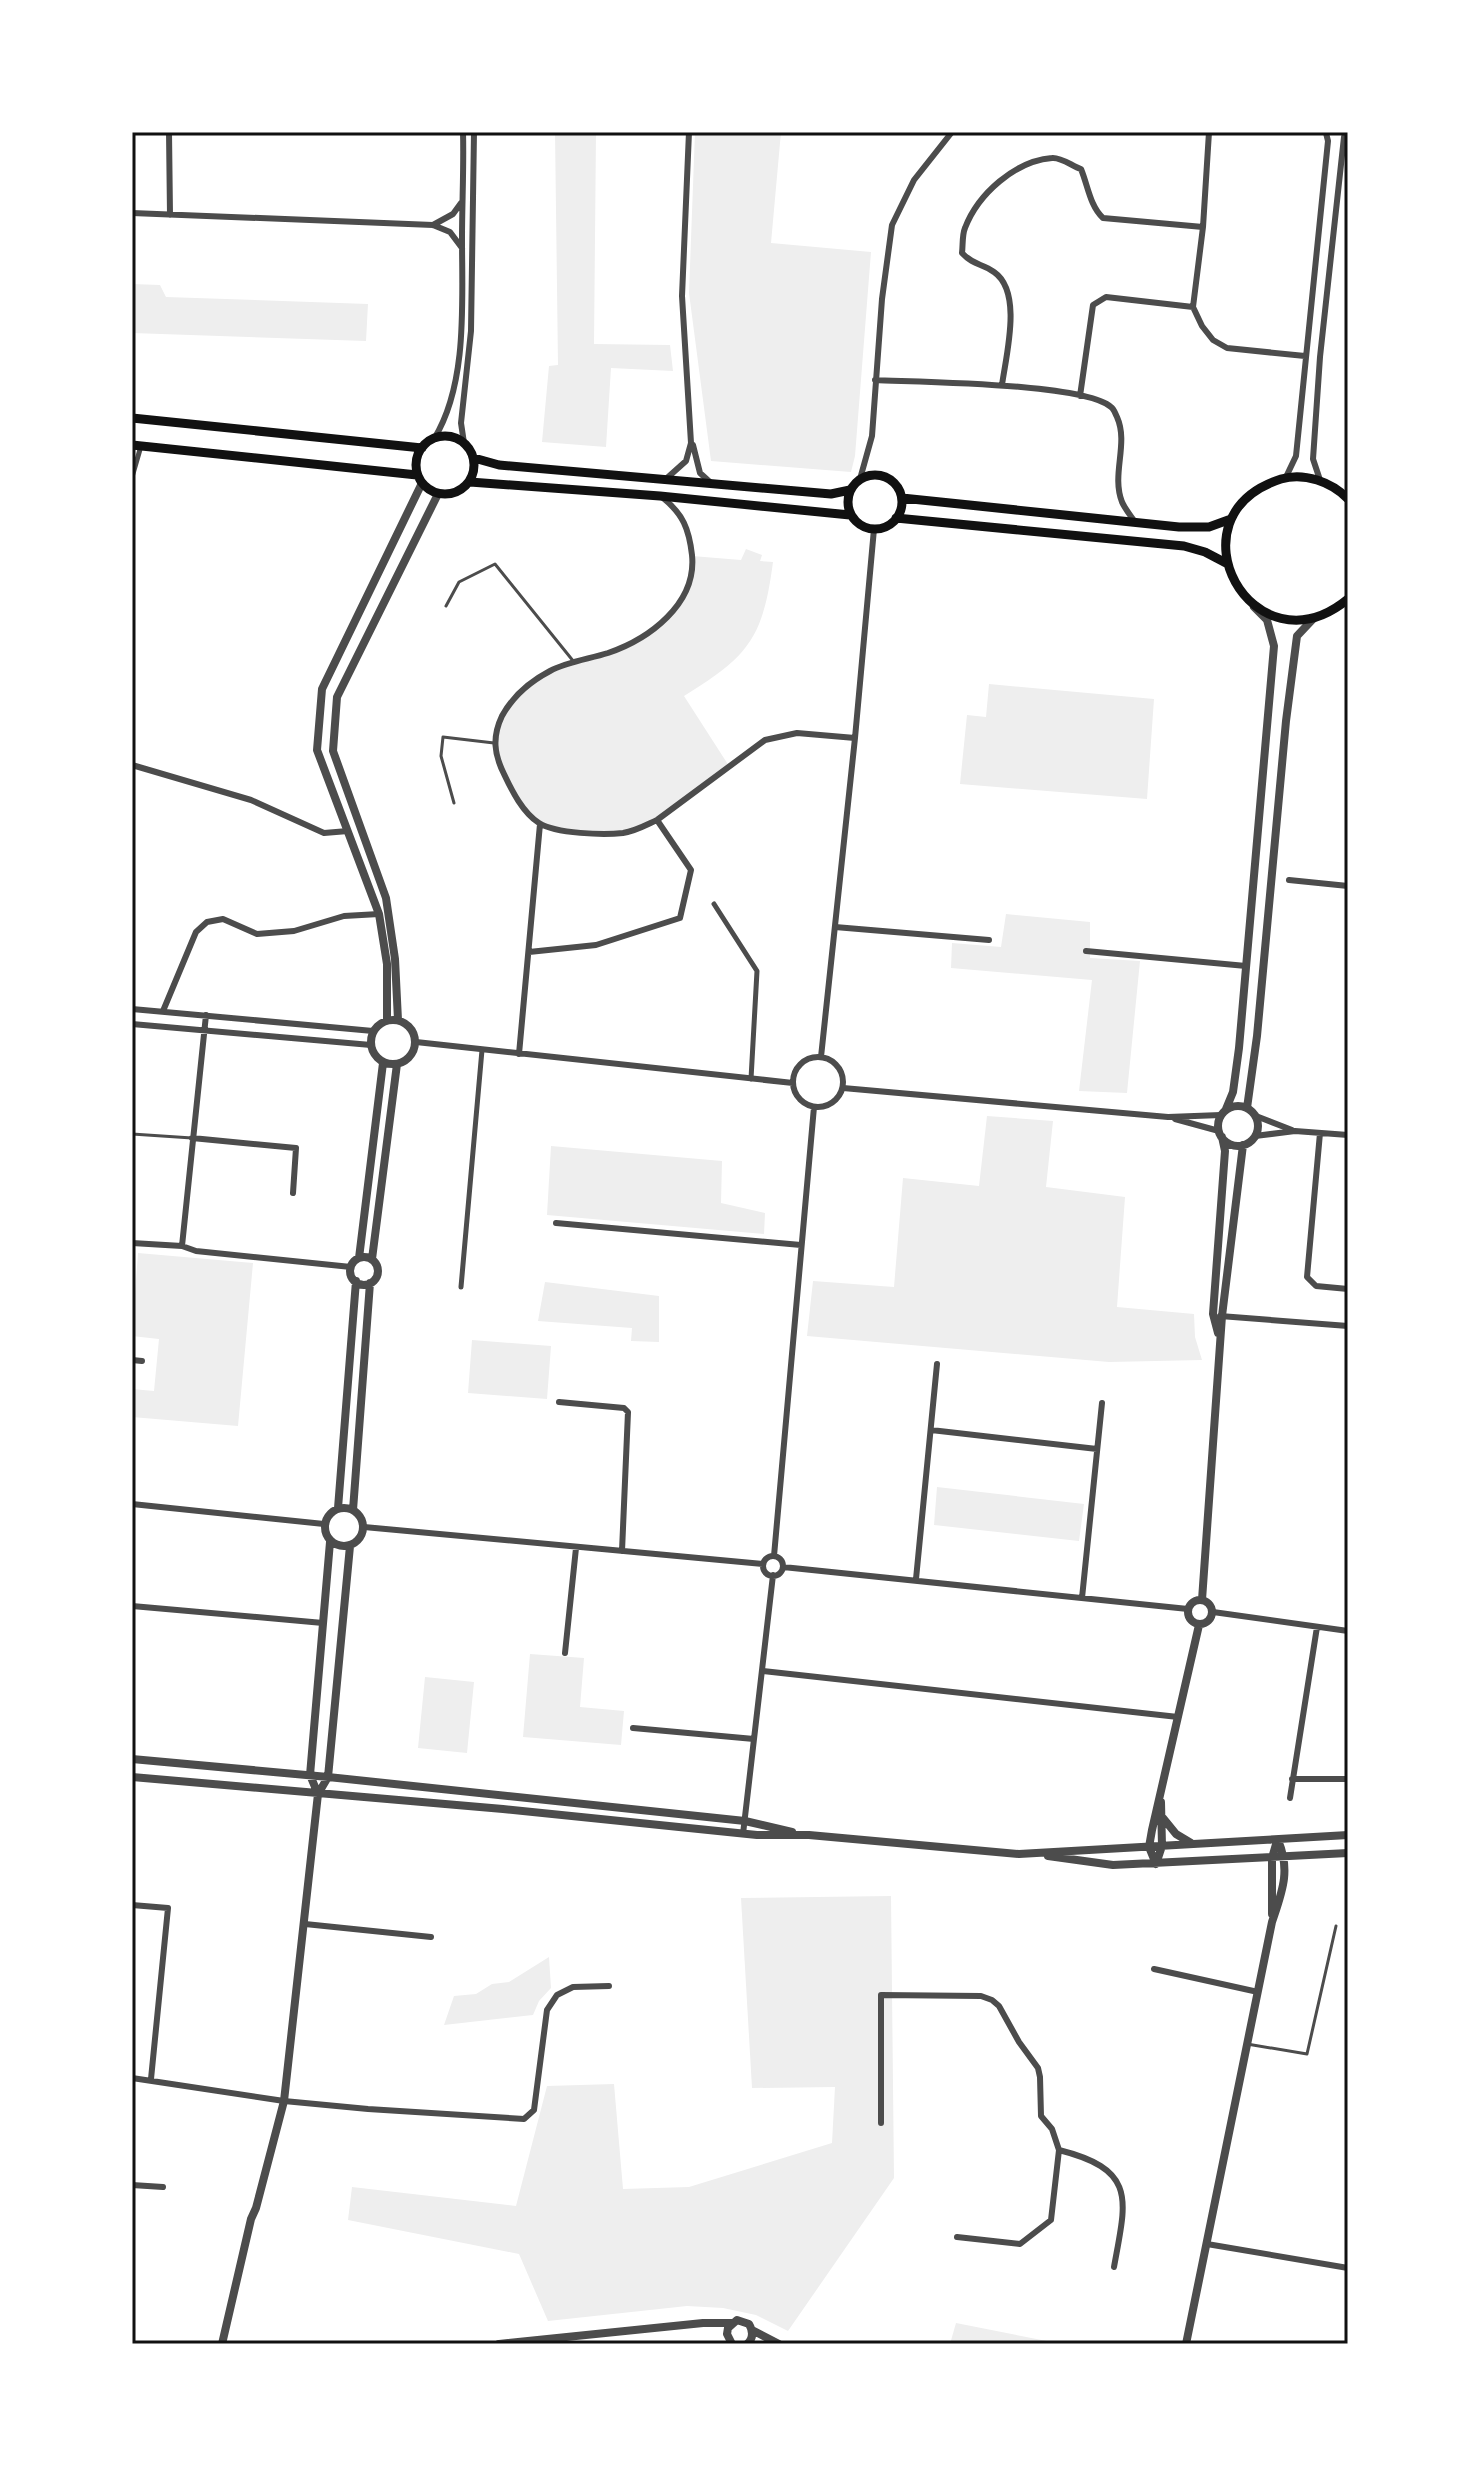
<svg xmlns="http://www.w3.org/2000/svg" width="1480" height="2476" font-family="Barlow,sans-serif">
<rect width="100%" height="100%" fill="#fff"/>
<path fill="#eee" d="M 555,132 L 596,132 L 594,344 L 670,345 L 673,371 L 611,368 L 606,447 L 542,442 L 549,366 L 558,365 Z
M 695,132 L 781,132 L 771,243 L 871,252 L 855,456 L 851,472 L 711,461 L 689,293 Z
M 132,284 L 160,285 L 166,297 L 368,304 L 366,341 L 132,333 Z
M 746,549 L 762,555 L 760,561 L 773,562 C 763,638 749,656 684,696 L 729,766 C 675,806 641,845 569,830 C 560,828 546,827 539,822 C 515,805 504,769 494,743 L 512,701 L 552,670 L 610,652 L 648,634 L 675,609 L 687,588 L 692,556 L 741,560 Z
M 989,684 L 1154,699 L 1147,799 L 960,784 L 967,715 L 986,717 Z
M 1006,914 L 1090,922 L 1090,958 L 1140,961 L 1127,1093 L 1079,1091 L 1092,980 L 951,968 L 952,943 L 1001,947 Z
M 987,1116 L 1053,1121 L 1046,1187 L 1125,1197 L 1117,1307 L 1194,1314 L 1195,1337 L 1202,1360 L 1109,1362 L 807,1336 L 813,1281 L 894,1287 L 903,1178 L 979,1186 Z
M 551,1146 L 722,1161 L 721,1203 L 765,1213 L 764,1234 L 547,1215 Z
M 138,1253 L 253,1263 L 238,1426 L 132,1417 L 132,1389 L 154,1391 L 159,1339 L 132,1336 Z
M 545,1282 L 659,1296 L 659,1342 L 631,1341 L 632,1328 L 538,1321 Z
M 472,1340 L 551,1346 L 547,1399 L 468,1393 Z
M 937,1487 L 1084,1504 L 1079,1541 L 934,1525 Z
M 530,1654 L 584,1658 L 580,1707 L 624,1711 L 621,1745 L 523,1737 Z
M 425,1677 L 474,1682 L 467,1753 L 418,1748 Z
M 891,1896 L 894,2178 L 788,2331 L 756,2315 L 723,2308 L 687,2306 L 548,2321 L 519,2254 L 348,2220 L 352,2187 L 516,2206 L 547,2086 L 614,2084 L 623,2189 L 689,2187 L 832,2143 L 835,2087 L 752,2088 L 741,1898 Z
M 549,1957 L 551,1988 L 539,2001 L 533,2015 L 444,2025 L 454,1996 L 476,1994 L 492,1984 L 509,1982 Z
M 956,2323 L 1062,2344 L 950,2344 Z"/>
<g fill="none" stroke-linecap="round" stroke-linejoin="round">
<path stroke="#4c4c4c" stroke-width="3" d="M 446,606 L 459,582 L 495,564 L 574,662
M 454,803 L 441,756 L 443,737 L 494,743
M 132,1134 L 192,1138
M 1247,2044 L 1307,2054 L 1336,1926"/>
<path stroke="#4c4c4c" stroke-width="5" d="M 132,477 L 141,446
M 714,904 L 757,971 L 751,1079
M 461,1287 L 482,1050"/>
<path stroke="#4c4c4c" stroke-width="6" d="M 169,132 L 170,215
M 1209,132 L 1203,227 L 1193,307 L 1202,326 L 1213,340 L 1227,348 L 1305,356
M 132,213 L 433,225 L 450,232 L 462,248
M 433,225 L 453,214 L 461,203
M 875,380 C 917,382 1084,383 1111,407 C 1114,409 1115,413 1117,417 C 1129,444 1111,474 1122,502 C 1125,509 1131,516 1135,522
M 1002,385 C 1006,355 1023,292 994,272 C 982,263 974,266 962,253 C 963,245 962,235 965,228 C 978,194 1015,161 1052,158 C 1061,157 1072,166 1081,169 C 1088,186 1090,206 1103,218 L 1203,227
M 1080,396 L 1093,305 L 1106,297 L 1193,307
M 434,439 C 468,384 462,301 462,238 C 462,203 464,167 463,132
M 464,443 L 461,423 L 471,331 L 474,132
M 693,445 L 700,473 L 711,483
M 1286,477 L 1296,456 L 1328,141 L 1326,133
M 667,478 L 686,461 L 691,443 L 682,296 L 689,132
M 860,479 L 872,436 L 882,299 L 892,225 L 914,180 L 952,132
M 1320,480 L 1313,459 L 1320,357 L 1344,137
M 663,498 C 683,514 689,529 692,555 C 697,604 649,639 608,653 C 589,659 567,662 550,671 C 529,682 513,696 502,716 C 492,737 494,754 504,774 C 512,791 523,813 539,823 C 556,834 604,835 623,833 C 636,831 646,825 657,820 L 765,740 L 797,733 L 855,738
M 132,765 L 251,800 L 324,833 L 348,831
M 1289,880 L 1348,886
M 835,927 L 989,940
M 1086,951 L 1246,966
M 529,952 L 596,945 L 680,918 L 691,870 L 657,820
M 132,1009 L 373,1031
M 163,1011 L 196,932 L 207,922 L 223,919 L 257,934 L 294,931 L 344,916 L 379,914
M 132,1024 L 371,1045
M 416,1042 L 793,1083
M 519,1054 L 540,824
M 821,1057 L 855,738 L 874,529
M793 1082a25 25 0 1 1 50 0a25 25 0 1 1-50 0Z
M 843,1088 L 1168,1117 L 1221,1115
M 1256,1116 L 1292,1130
M 1175,1119 L 1219,1131
M 1320,1133 L 1307,1277 L 1316,1286 L 1348,1289
M 1255,1136 L 1295,1131 L 1348,1135
M 192,1138 L 296,1148 L 293,1193
M 556,1223 L 801,1245
M 132,1243 L 182,1246 L 196,1251 L 351,1267
M 182,1246 L 206,1015
M 1220,1316 L 1348,1326
M 132,1360 L 142,1361
M 559,1402 L 624,1408 L 628,1412 L 622,1551
M 931,1430 L 1097,1449
M 132,1504 L 324,1524
M 364,1527 L 763,1564
M 774,1556 L 814,1107
M763 1566a10 10 0 1 1 20 0a10 10 0 1 1-20 0Z
M 783,1567 L 1188,1609
M 916,1579 L 937,1364
M 1082,1598 L 1102,1403
M 132,1606 L 323,1623
M 1213,1612 L 1348,1631
M 565,1653 L 576,1548
M 763,1671 L 1178,1717
M 633,1728 L 754,1739
M 1292,1779 L 1348,1779
M 1290,1798 L 1317,1627
M 743,1834 L 773,1575
M 132,1905 L 168,1908 L 151,2079
M 305,1924 L 431,1937
M 1154,1969 L 1258,1992
M 132,2078 L 284,2101 L 368,2109 L 524,2119 L 534,2110 L 547,2010 L 557,1995 L 573,1987 L 609,1986
M 881,2123 L 881,1995 L 981,1996 L 992,2000 L 999,2006 L 1019,2042 L 1038,2068 L 1040,2077 L 1041,2116 L 1052,2129 L 1059,2150 L 1051,2220 L 1020,2244 L 957,2237
M 1059,2150 C 1138,2170 1126,2200 1114,2267
M 132,2185 L 163,2187
M 1207,2244 L 1348,2268"/>
<path stroke="#4c4c4c" stroke-width="8" d="M371 1042a22 22 0 1 1 44 0a22 22 0 1 1-44 0Z
M 387,1020 L 387,964 L 379,914 L 317,750 L 322,689 L 422,483
M 398,1020 L 395,959 L 386,898 L 333,751 L 337,697 L 438,494
M1218 1126a20 20 0 1 1 40 0a20 20 0 1 1-40 0Z
M 1247,1108 L 1257,1036 L 1286,721 L 1297,636 L 1313,619
M 1226,1109 L 1233,1092 L 1239,1048 L 1274,646 L 1267,620 L 1254,607
M350 1271a14 14 0 1 1 28 0a14 14 0 1 1-28 0Z
M 359,1258 L 383,1063
M 372,1259 L 397,1064
M 1218,1333 L 1213,1314 L 1225,1151 L 1222,1137
M325 1527a19 19 0 1 1 38 0a19 19 0 1 1-38 0Z
M 338,1508 L 356,1281
M 353,1510 L 370,1283
M1188 1612a12 12 0 1 1 24 0a12 12 0 1 1-24 0Z
M 1202,1600 L 1222,1316 L 1243,1145
M 132,1759 L 328,1777 L 745,1821 L 792,1832
M 132,1777 L 503,1809 L 757,1835 L 809,1835 L 1019,1854 L 1348,1835
M 318,1794 L 310,1775 L 330,1542
M 1163,1818 L 1176,1834 L 1191,1843
M 1048,1856 L 1113,1865 L 1348,1853
M 1156,1864 L 1149,1847 L 1152,1830 L 1199,1625
M 1156,1864 L 1162,1846 L 1161,1802
M 1272,1914 L 1272,1858 L 1277,1841
M 752,2330 L 779,2344
M 222,2344 L 251,2219 L 256,2208 L 284,2101 L 318,1794 L 328,1777 L 350,1546
M 499,2344 L 703,2323 L 732,2323
M 732,2344 L 727,2334 L 728,2328 L 737,2320 L 749,2324 C 753,2331 754,2338 747,2344
M 1186,2344 L 1272,1922 C 1282,1892 1291,1871 1278,1840"/>
<path stroke="#111" stroke-width="9" d="M 132,418 L 422,448
M416 465a29 29 0 1 1 58 0a29 29 0 1 1-58 0Z
M 132,445 L 417,475
M 474,458 L 499,465 L 831,494 L 850,490
M848 502a27 27 0 1 1 54 0a27 27 0 1 1-54 0Z
M 470,482 L 660,496 L 850,515
M 902,498 L 1179,527 L 1209,527 L 1231,519
M 1348,499 C 1332,482 1304,472 1281,479 C 1165,516 1253,677 1348,599
M 896,518 L 1184,546 L 1205,552 L 1226,563"/>
</g>
<rect width="1480" height="2476" fill="none" stroke="#ffffff" stroke-width="268"/>
<rect x="134" y="134" width="1212" height="2208" fill="none" stroke="#111" stroke-width="3"/>
</svg>
